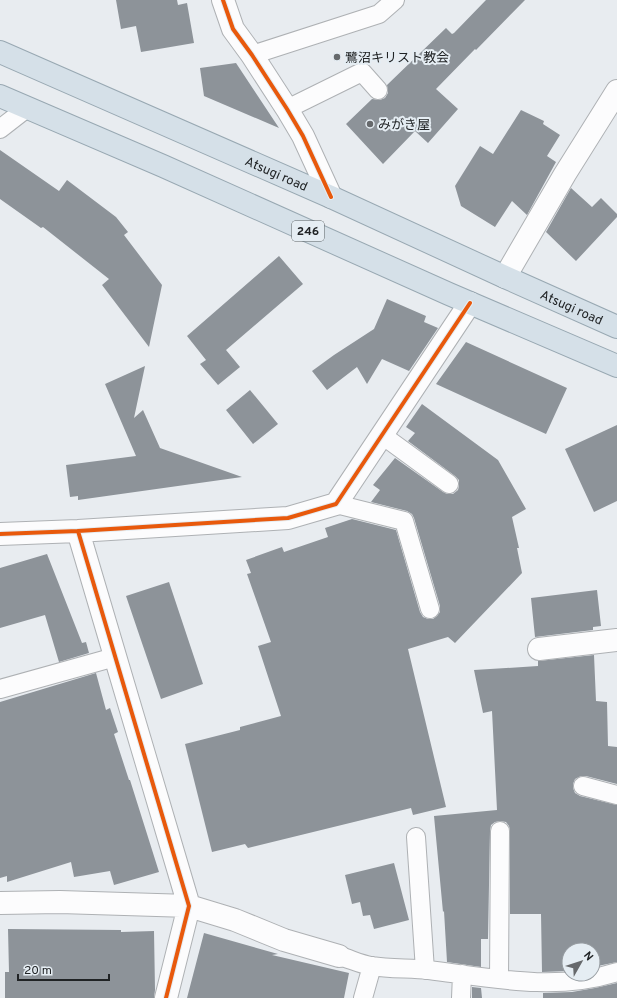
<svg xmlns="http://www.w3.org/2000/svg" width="617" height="998" font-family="Overpass,'Noto Sans JP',sans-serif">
<rect width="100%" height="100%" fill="#e8ecf0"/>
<path fill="#8d9399" d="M 116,0 L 177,0 L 178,5 L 187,3 L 194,43 L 141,52 L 136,26 L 121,29 Z
M 486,0 L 525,0 L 476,50 L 475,49 L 436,89 L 458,109 L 428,143 L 415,131 L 383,164 L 346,124 L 372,99 L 380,100 L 385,98 L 388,93 L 387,85 L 446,28 L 452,34 L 454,33 Z
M 236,63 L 279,128 L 204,96 L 200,68 Z
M 521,110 L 544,121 L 543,124 L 560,135 L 547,156 L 556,162 L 527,215 L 512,201 L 495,227 L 461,206 L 455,186 L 480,146 L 493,154 Z
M 0,150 L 59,191 L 67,180 L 116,217 L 128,232 L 124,235 L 162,285 L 149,347 L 102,285 L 109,279 L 43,227 L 41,228 L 0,199 Z
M 571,188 L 592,207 L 601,198 L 617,214 L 617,217 L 576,261 L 546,232 Z
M 279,256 L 303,284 L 226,350 L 240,367 L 218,385 L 200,364 L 206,360 L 187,336 Z
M 387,299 L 426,316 L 424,322 L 438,328 L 409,371 L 382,359 L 367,384 L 357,367 L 327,390 L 312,371 L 334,355 L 374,329 Z
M 466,342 L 567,388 L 546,434 L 436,384 Z
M 145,366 L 134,418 L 143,410 L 160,448 L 242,477 L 78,500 L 78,496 L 70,497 L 66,465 L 136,456 L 105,384 Z
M 250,390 L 278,424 L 253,444 L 226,410 Z
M 422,404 L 498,460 L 526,509 L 512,517 L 519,548 L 517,548 L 522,573 L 455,643 L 448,637 L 408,649 L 446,807 L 413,815 L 411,808 L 248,848 L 245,844 L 212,852 L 185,744 L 240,730 L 240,727 L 281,716 L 258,646 L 271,642 L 247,574 L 251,573 L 246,560 L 282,547 L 284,552 L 328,537 L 325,528 L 352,519 L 396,530 L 420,612 L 423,617 L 428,619 L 433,619 L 437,616 L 440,612 L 440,606 L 414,518 L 412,514 L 407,511 L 371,502 L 380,490 L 373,485 L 395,458 L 443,492 L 447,494 L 453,494 L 458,490 L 459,486 L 459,480 L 455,476 L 408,441 L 415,433 L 406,427 Z
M 617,425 L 617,501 L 594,512 L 565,449 Z
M 47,554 L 82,643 L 86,642 L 89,653 L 59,662 L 45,615 L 0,628 L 0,568 Z
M 169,582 L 203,684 L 161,699 L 126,596 Z
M 597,590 L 601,626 L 593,627 L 593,630 L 535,637 L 531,598 Z
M 594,655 L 596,701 L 607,702 L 608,746 L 617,747 L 617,784 L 586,776 L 581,776 L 575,779 L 573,784 L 573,788 L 575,793 L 580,796 L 617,805 L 617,962 L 593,967 L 593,950 L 569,950 L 569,971 L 542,972 L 541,914 L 510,914 L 510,831 L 509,826 L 506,822 L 500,821 L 495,822 L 491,825 L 490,831 L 488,939 L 481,939 L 481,967 L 447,962 L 444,911 L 443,912 L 434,816 L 497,810 L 492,711 L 483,713 L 474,670 L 538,666 L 538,661 Z
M 96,673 L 106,710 L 110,708 L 118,732 L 114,734 L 129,780 L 130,780 L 159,872 L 114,885 L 110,871 L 74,877 L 71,862 L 7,882 L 7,876 L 0,878 L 0,702 Z
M 394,863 L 409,920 L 374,929 L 370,915 L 363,916 L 360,902 L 352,904 L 345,875 Z
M 8,929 L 121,930 L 121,932 L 154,931 L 155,990 L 154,998 L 5,998 L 5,972 L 9,972 Z
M 204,933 L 278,954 L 272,955 L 349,973 L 344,998 L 187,998 Z
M 617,983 L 617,998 L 543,998 L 543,993 L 572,992 L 595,988 Z
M 472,987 L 481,988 L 482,998 L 472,998 Z"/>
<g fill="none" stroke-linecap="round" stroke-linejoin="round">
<defs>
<path id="service" d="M 252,55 L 379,14 L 395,0
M 287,109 L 362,72 L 378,90
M 0,129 L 27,108
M 382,435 L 449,484
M 336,504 L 404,521 L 430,609
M 0,689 L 115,657
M 583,786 L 617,795
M 416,837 L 425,970
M 339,956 C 350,959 360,964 371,966 C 390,969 410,968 429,970 C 491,978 556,992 617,972
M 499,979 L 500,831
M 363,998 L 372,966
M 461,998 L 462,974"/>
<path id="minor" d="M 223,0 L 233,29 L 252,55 L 287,109 L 303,136 L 331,197
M 505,277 L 565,174 L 617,91
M 78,531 L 189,906 L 166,998
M 0,534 L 78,531 L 288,518 L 336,504 L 470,303
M 539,649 L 617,640
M 0,903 L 60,902 L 189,906 L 235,920 L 284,940 L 339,956"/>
<g id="trunk">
<path id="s1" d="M 0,52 L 331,197 L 505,277 L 617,327"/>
<path d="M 0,96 L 163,166 L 449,294 L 617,366"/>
</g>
</defs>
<use href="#service" stroke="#aeb1b4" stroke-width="20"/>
<use href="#minor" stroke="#aeb1b4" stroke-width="24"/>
<use href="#trunk" stroke="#98a8b2" stroke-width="24"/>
<use href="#service" stroke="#fcfcfd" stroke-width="18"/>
<use href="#minor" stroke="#fcfcfd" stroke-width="22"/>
<use href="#trunk" stroke="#d5e0e8" stroke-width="22"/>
<defs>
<path id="cycleway" d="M 223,0 L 233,29 L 252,55 L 287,109 L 303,136 L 331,197
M 78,531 L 189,906 L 166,998
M 0,534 L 78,531 L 288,518 L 336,504 L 470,303"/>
</defs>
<use href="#cycleway" stroke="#e5edf3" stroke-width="6"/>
<use href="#cycleway" stroke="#e8590c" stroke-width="4"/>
</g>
<g fill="#66696c" stroke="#e5edf3" stroke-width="1.5">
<circle cx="337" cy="57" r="4"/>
<circle cx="370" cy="124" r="4"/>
</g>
<g text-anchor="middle" stroke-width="4" stroke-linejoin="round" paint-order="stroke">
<rect fill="#e5edf3" stroke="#5b6063" stroke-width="1" x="292" y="221" width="32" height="20" rx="3"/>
<g font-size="12" font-weight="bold" fill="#202325">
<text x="308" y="235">246</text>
</g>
<g font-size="13" fill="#202325" stroke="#e5edf3" text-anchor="start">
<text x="345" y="62">鷺沼キリスト教会</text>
<text x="378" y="129">みがき屋</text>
</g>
<g font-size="13" fill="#202325" stroke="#e5edf3">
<text dy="5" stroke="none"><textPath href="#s1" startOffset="302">Atsugi road</textPath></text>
<text dy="5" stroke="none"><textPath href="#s1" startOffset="626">Atsugi road</textPath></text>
</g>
</g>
<g transform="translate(581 962) rotate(51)"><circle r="19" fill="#e5edf3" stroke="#969ca1"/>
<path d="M0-3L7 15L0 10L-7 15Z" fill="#66696c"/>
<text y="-6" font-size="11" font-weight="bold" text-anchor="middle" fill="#202325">N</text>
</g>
<path d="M18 974v6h91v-6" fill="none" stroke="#202325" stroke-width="2"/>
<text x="24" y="974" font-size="12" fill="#202325" stroke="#e5edf3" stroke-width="3" paint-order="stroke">20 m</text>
</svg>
